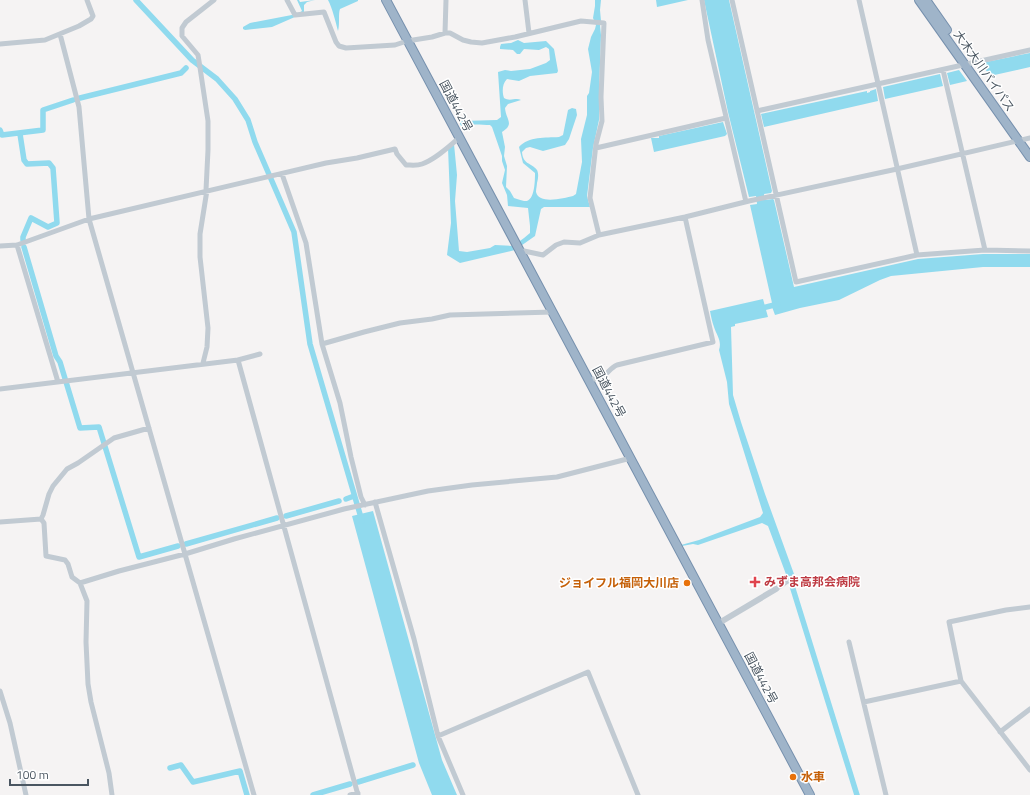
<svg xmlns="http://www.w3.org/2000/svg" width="1030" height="795" font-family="'Titillium Web','Noto Sans JP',sans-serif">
<rect width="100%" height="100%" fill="#f5f3f3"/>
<path fill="#90daee" d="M 297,0 L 299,0 L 300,2 L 315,0 L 307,2 L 304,5 L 304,13 L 272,27 L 245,30 L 243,29 L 243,27 L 250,23 L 297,14 L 302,11 Z
M 328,0 L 358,0 L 358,1 L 340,9 C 338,14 340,23 338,31 C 336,23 332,7 328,0 Z
M 595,0 L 601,0 L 600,10 L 601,21 L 600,25 L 601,35 L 599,92 L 599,120 L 593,148 L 587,196 L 590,207 L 544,207 L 541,209 L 535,236 L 515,250 L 460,263 L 447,255 L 451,223 L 448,148 L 454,144 L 457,175 L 455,201 L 459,251 L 467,252 L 490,248 L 495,245 L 513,246 L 524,238 L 530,233 L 530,226 L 528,208 L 508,206 L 507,195 L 502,183 L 505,170 L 502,161 L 502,156 L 492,127 L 490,125 C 481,125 470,123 462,127 L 460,124 L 461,121 L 497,120 L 501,117 L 498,72 L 505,70 L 511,71 L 530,69 L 546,63 L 550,60 L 549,49 L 546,47 L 539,50 L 524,49 L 520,54 L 517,54 L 513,50 L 500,49 L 500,47 L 501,44 L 511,43 L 518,40 L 524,43 L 546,41 L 554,49 L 558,71 L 557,73 L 530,76 L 519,81 L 507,79 C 502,84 502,92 504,98 C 510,102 516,97 521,100 L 508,104 L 505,108 C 506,120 515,124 502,132 L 505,147 L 504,156 L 507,166 L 506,187 L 510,191 L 514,198 C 517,199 520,200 524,201 C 535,203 535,180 535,173 L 523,163 L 519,147 C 529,136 545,138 559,137 L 563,135 L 568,110 L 572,108 L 576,109 L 577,115 L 569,139 L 565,145 L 543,151 L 530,147 L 526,148 L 522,152 C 523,165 531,162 537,170 C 539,174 538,179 537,183 C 537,185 536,189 536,192 C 539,205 564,198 573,196 L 576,194 L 582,162 L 581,139 L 587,115 L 587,96 L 589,93 L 592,72 L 588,49 L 591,37 L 595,29 L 596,25 L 593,18 L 595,6 Z
M 656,0 L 688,0 L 657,7 Z
M 704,0 L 729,0 L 772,191 L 771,193 L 764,194 L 765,200 L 773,199 L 774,200 L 794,287 L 918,259 L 983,254 L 1030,254 L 1030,267 L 983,267 L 891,276 L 880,280 L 839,300 L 800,308 L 775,315 L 771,304 L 772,303 L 750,205 L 757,204 L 756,196 L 749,197 L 728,112 Z
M 1030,53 L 1030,67 L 990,76 L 981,63 Z
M 959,70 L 967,81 L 950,85 L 947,73 Z
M 940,74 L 943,86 L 885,99 L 883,87 Z
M 876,89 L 878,101 L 764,127 L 761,114 L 867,91 L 867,93 L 870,92 L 870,91 Z
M 723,122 L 727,134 L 725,136 L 654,152 L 651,138 L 659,138 L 659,136 Z
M 763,299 L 768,317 L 735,324 L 735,326 L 731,327 L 733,395 L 741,422 L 765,494 L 794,574 L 787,577 L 768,526 L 762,523 L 698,545 L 693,544 L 682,546 L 681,545 L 699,540 L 760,517 L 763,513 L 729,404 L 727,382 L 719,350 C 722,341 717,336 714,327 C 712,322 711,316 710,311 Z
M 373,511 L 442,760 L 457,795 L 432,795 L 419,763 L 352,516 Z"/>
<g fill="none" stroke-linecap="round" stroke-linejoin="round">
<path stroke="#90daee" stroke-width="5.5" d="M 136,0 L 192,60 L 217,79 L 235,99 L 248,120 L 255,142 L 294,232 L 310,344 L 362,521
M 80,98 L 181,73 L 186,68
M 0,130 L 2,135 L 43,130 L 43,110 L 73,100
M 20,134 L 24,160 L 27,164 L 49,163 L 53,168 L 57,223 L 48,227 L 31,218 L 23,237 L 23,240
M 24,247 L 56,356 L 60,362 L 80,428 L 99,427 L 139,557 L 178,546
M 759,309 L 778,304
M 346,499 L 354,496
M 286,516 L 339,501
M 186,544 L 277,518
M 789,576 L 857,795
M 170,768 L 181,765 L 193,782 L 240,771 L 247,795
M 358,782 L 413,765
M 313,795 L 350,784"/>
<defs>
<path id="trunk" d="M 386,0 L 810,795
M 919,0 L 1030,157
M 926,0 L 947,30"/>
</defs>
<use href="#trunk" stroke="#7690ad" stroke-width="10"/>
<path stroke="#c1cad2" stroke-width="5" d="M 287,0 L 295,15 L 324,12 L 336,42 L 339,46 L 346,48 L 395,45 L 407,41 L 432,37 L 445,33 L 450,33 L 463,40 L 471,42 L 482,43 L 515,37 L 581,21 L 604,23 L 601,97 L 602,121 L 596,144 L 590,198 L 599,235
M 525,0 L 529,33
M 702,0 L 708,40 L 746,202
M 732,0 L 796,282 L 917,255 L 985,250 L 1030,251
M 859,0 L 917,255
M 445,33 L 446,0
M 60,34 L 79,107 L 89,219 L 254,795
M 0,44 L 45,40 L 79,26 L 91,19 L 93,16 L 87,0
M 943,70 L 985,250
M 757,111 L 1030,50
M 596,148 L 726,118
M 282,174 L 306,243 L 322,344 L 340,403 L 351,457 L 361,497 L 365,505
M 206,190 L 208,150 L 208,121 L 199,61 L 198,55 L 182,36 L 182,28 L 186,22 L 214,0
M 17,245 L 58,382
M 0,246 L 17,245 L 89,219 L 326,163 L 357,158 L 395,149 L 397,154 L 406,165 C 411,165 417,166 422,164 C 436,159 448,147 459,138
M 521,254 L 524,251 L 543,255 L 556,245 L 564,242 L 580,243 L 599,235 L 685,217 L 749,201 L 897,169 L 1030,138
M 322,344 L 364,332 L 400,323 L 432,319 L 450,315 L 553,312
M 238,360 L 358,795
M 203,363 L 207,347 L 208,328 L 200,257 L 200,234 L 207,190
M 589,380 C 593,379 597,379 600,378 C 607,375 610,368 617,365 L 713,342 L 685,217
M 0,389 L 238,360 L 260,354
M 375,502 L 414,639 L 438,736 L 463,795
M 41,519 L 44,523 L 46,556 L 65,560 L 68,564 L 72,577 L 80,583 L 87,601 L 86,642 L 88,684 L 91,702 L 109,773 L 112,795
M 41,519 L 43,515 L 49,494 L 53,486 L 67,469 L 78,463 L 114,438 L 149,428
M 0,522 L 41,519
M 80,583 L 119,571 L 185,554 L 234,539 L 344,509 L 428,491 L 472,485 L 557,477 L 631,458
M 776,589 L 792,578
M 1030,607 L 1006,610 L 949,622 L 961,681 L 1030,770
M 849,642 L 886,795
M 0,691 L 10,723 L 26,795
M 864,702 L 961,681
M 1000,732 L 1030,709
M 438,736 L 588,672 L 638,795
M 350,795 L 358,793"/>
<path stroke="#c1cad2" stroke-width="6" d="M 719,623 L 776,589"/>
<use href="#trunk" stroke="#9fb4c9" stroke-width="8"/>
</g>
<path fill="#e0444e" stroke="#fff" stroke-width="1.5" d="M753 576h4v4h4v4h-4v4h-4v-4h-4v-4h4z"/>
<g fill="#e8710a" stroke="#fff" stroke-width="1.5">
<circle cx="687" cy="583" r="4"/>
<circle cx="793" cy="777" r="4"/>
</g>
<g text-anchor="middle" stroke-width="3" stroke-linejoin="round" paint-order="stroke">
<g font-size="12" fill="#4a5661" stroke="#fff">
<text transform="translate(984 71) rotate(55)" y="4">大木大川バイパス</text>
<text transform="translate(456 106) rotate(62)" y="4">国道442号</text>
<text transform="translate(609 392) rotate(62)" y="4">国道442号</text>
<text transform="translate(761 678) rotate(62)" y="4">国道442号</text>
</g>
<g font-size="12" font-weight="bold" fill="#be3a42" stroke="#fff" text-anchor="start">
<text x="764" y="586">みずま高邦会病院</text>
</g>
<g font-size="12" font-weight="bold" fill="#c56008" stroke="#fff" text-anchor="end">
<text x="679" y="587">ジョイフル福岡大川店</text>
<text x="801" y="781" text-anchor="start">水車</text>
</g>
</g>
<path d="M10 779v6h78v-6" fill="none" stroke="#4a5661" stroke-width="2"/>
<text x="16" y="779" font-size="12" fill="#4a5661" stroke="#ffffff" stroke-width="3" paint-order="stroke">100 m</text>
</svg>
